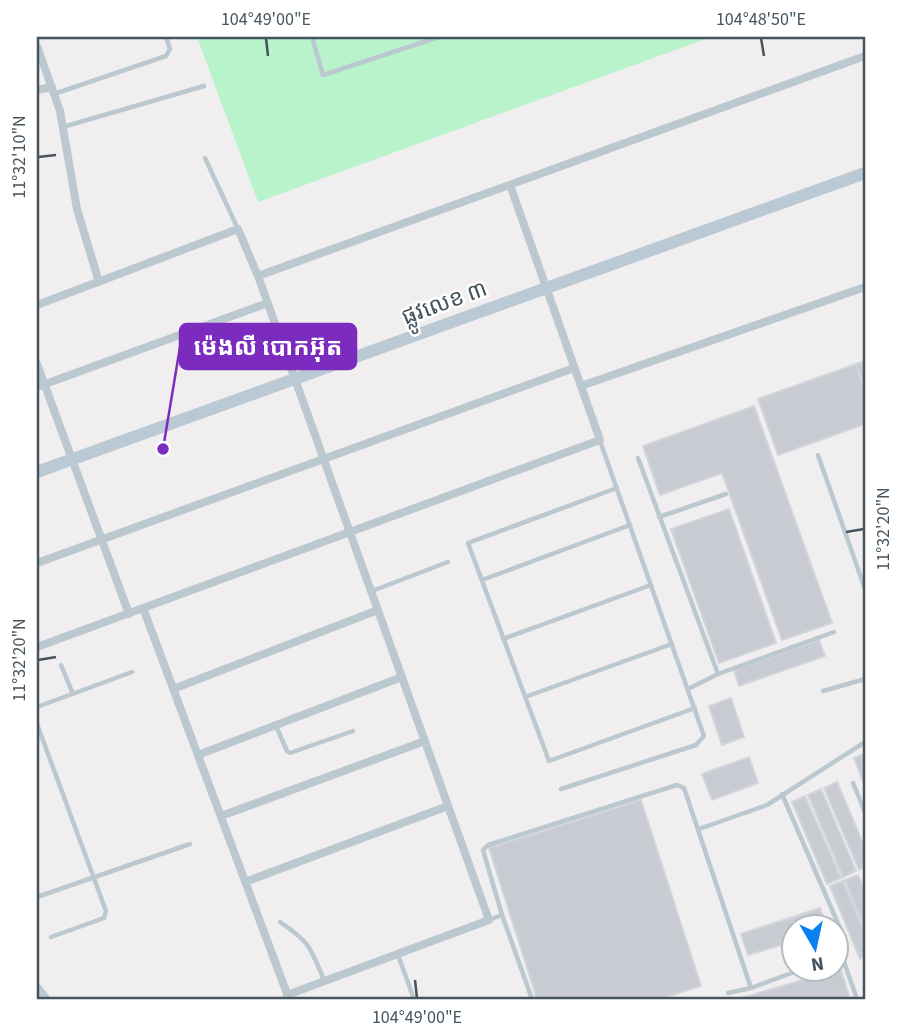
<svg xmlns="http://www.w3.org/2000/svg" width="902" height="1036" font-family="'Source Sans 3','Noto Sans Khmer',sans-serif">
<rect width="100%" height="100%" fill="#f1eeef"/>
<path fill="#b9f3cb" d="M 197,37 L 711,37 L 258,202 Z"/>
<path fill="#c8ccd2" stroke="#d2d5db" stroke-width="2" d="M 865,361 L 865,391 L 856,364 Z
M 856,364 L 865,391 L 865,424 L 778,455 L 758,399 Z
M 754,406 L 832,623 L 782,640 L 722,473 L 660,495 L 643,446 Z
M 729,509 L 776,643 L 719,663 L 671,529 Z
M 819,640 L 825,656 L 739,686 L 734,670 Z
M 731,698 L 744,737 L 722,745 L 709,706 Z
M 865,753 L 865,787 L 854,758 Z
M 749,757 L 758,783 L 712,800 L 702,774 Z
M 837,782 L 865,848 L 865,867 L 859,870 L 824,788 Z
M 821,789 L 856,871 L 843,877 L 808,795 Z
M 805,796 L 841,878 L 827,884 L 792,802 Z
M 641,800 L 701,986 L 659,999 L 537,999 L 489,848 Z
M 858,875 L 865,891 L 865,929 L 845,880 Z
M 843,881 L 865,934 L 865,956 L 860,959 L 830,886 Z
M 820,908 L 827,928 L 794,928 L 794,941 L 748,955 L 741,934 Z
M 840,967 L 850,999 L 739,999 L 836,970 Z"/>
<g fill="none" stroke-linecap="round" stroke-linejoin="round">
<path stroke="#bbc8cf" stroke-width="4.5" d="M 312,37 L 323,75 L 439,37
M 54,94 L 166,56 L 170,49 L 166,37
M 63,127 L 204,86
M 205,158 L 238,229
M 818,455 L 865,589
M 638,458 L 718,674
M 617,488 L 468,543 L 549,761 L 695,708
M 659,517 L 726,494
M 482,580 L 630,525
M 372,591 L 448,562
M 503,639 L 651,585
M 61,665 L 73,694
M 688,689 L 718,674 L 834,632
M 823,691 L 865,679
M 525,697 L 672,644
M 37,707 L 132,672
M 37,724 L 106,911 L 104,918 L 51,937
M 276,726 L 287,751 L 290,753 L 353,731
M 853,783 L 865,812
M 561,789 L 696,745 L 704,736 L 600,441
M 782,794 L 846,942
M 699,829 L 767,805 L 865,742
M 37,897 L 190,844
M 502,915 L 532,999
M 489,920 L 502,915 L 483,850 L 488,845 L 677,785 L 684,788 L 751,988
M 280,922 C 311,943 310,947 324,980
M 398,955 L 414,999
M 836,959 L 844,962 L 857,999
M 728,993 L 751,988 L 800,970"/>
<path stroke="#bbc8cf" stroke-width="8" d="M 37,46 L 60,111 L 77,209 L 99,282
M 37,90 L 52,87
M 258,276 L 865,56
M 37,305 L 238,229 L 258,276 L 489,920 L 287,995
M 37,364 L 129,614
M 581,386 L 865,287
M 37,387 L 268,303
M 37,563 L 574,368
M 143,608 L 289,999
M 37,647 L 600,440 L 510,185
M 173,689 L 378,610
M 198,755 L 402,677
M 221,816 L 425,741
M 245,882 L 448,806"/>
<path stroke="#bac9d4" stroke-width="12" d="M 37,472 L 865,173
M 37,990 L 44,999"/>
</g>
<path fill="none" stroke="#45545e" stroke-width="2.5" d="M 266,38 L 268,56M 761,38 L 764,56M 38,157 L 56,155M 846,532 L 864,529M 38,660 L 56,657M 415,980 L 417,998"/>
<g text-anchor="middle" stroke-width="5" stroke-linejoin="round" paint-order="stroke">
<g font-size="23" fill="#45545e" stroke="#fff">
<text transform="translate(444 302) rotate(-20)" y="8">ផ្លូវលេខ ៣</text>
</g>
</g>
<path fill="none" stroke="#7b2cbf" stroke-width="2.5" d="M163 449L180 347"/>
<circle fill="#7b2cbf" stroke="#fff" stroke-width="2.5" cx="163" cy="449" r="7"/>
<rect fill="#7b2cbf" stroke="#7b2cbf" stroke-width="2.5" x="180" y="324" width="176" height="45" rx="7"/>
<g font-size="24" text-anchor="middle" font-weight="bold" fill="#fff">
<text x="268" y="355">ម៉េងលី បោកអ៊ុត</text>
</g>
<rect width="902" height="1036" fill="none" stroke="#ffffff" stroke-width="77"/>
<g transform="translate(815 948) rotate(171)"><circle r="33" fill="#ffffff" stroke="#b5bbbf" stroke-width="2"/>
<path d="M0-5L12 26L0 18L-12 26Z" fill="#0980f1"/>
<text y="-10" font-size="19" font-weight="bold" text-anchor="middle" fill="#45545e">N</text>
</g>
<rect x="38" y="38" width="826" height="960" fill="none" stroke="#45545e" stroke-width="2.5"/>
<g font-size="18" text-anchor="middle" fill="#45545e">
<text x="266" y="25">104°49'00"E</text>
<text x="761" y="25">104°48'50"E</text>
<text transform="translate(19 157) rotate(-90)" y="6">11°32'10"N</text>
<text transform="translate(883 529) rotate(-90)" y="6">11°32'20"N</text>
<text transform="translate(19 660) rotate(-90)" y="6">11°32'20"N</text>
<text x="417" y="1023">104°49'00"E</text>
</g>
</svg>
